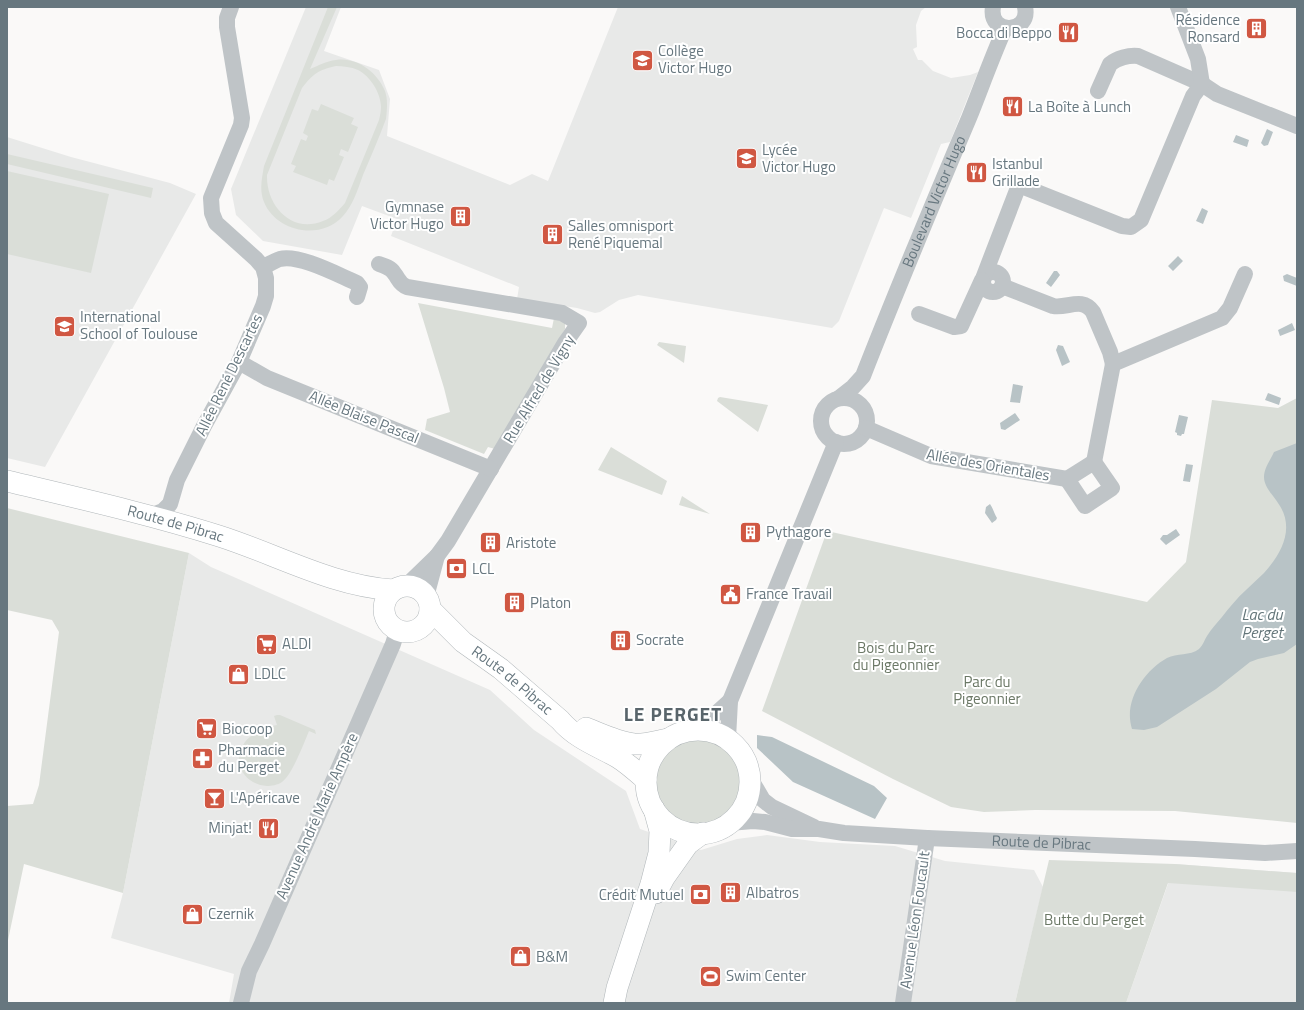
<svg xmlns="http://www.w3.org/2000/svg" width="1304" height="1010" font-family="'Titillium Web',sans-serif">
<rect width="100%" height="100%" fill="#faf9f8"/>
<path fill="#e8e9e8" d="M 306,7 L 341,7 L 324,51 L 379,70 L 390,99 L 387,136 L 510,185 L 532,174 L 548,181 L 618,7 L 926,7 L 921,11 L 916,25 L 917,47 L 913,49 L 918,60 L 922,60 L 933,71 L 951,78 L 970,75 L 978,72 L 950,142 L 941,144 L 911,218 L 884,208 L 839,321 L 832,328 L 638,295 L 619,300 L 600,312 L 595,313 L 577,308 L 517,299 L 519,287 L 391,236 L 397,219 L 362,206 L 342,255 L 263,241 L 236,215 L 231,189 Z
M 7,137 L 71,157 L 170,183 L 196,194 L 45,467 L 7,458 Z
M 189,553 L 211,567 L 490,690 L 534,730 L 626,791 L 640,829 L 701,850 L 737,839 L 767,835 L 820,842 L 895,846 L 945,861 L 1034,870 L 1043,887 L 1015,1003 L 229,1003 L 234,974 L 111,938 L 123,893 Z
M 1175,864 L 1297,873 L 1297,1003 L 1126,1003 Z"/>
<path fill="#daded8" fill-rule="evenodd" d="M 328,7 L 337,7 L 310,69 C 318,66 326,61 336,60 C 357,57 377,72 385,91 C 388,99 387,110 386,119 C 379,138 371,156 363,175 C 358,189 353,205 343,216 C 321,241 276,232 264,202 C 259,190 262,178 264,166 ZM 336,66 C 343,66 351,67 358,70 C 370,76 381,93 381,107 C 381,111 380,116 379,120 L 345,203 C 339,210 332,218 323,221 C 291,234 266,205 267,175 L 302,88 C 313,74 318,70 336,66 Z
M 321,104 L 354,118 L 351,124 L 358,127 L 348,152 L 341,149 L 339,155 L 344,157 L 334,181 L 329,179 L 327,185 L 293,172 L 296,166 L 291,164 L 301,139 L 306,141 L 308,136 L 303,133 L 312,109 L 318,111 Z
M 7,154 L 153,188 L 151,198 L 7,164 Z
M 7,171 L 109,194 L 91,273 L 7,254 Z
M 418,303 L 552,328 L 554,318 L 565,322 L 565,329 L 495,449 L 488,447 L 484,454 L 425,430 L 427,419 L 450,412 L 444,388 Z
M 659,342 L 686,346 L 684,363 L 657,345 Z
M 720,397 L 768,405 L 758,432 L 717,401 L 718,398 Z
M 1297,398 L 1297,823 L 1175,811 L 1035,810 L 984,812 L 951,807 L 893,779 L 762,711 L 827,531 L 1147,602 L 1186,562 L 1212,400 L 1278,408 Z
M 611,447 L 667,481 L 662,495 L 598,470 Z
M 682,496 L 710,514 L 679,505 Z
M 7,508 L 189,553 L 123,893 L 24,864 L 7,945 L 7,806 L 33,804 L 39,785 L 59,632 L 52,620 L 7,610 Z
M 277,715 L 280,715 L 315,730 L 316,734 L 309,731 C 304,743 292,775 282,782 C 278,785 271,786 267,786 C 245,785 230,762 245,742 C 251,734 267,727 277,725 L 274,716 Z
M651 781a45 45 0 1 1 90 0a45 45 0 1 1-90 0Z
M 1049,860 L 1175,864 L 1297,873 L 1297,892 L 1168,883 L 1126,1003 L 1015,1003 Z"/>
<path fill="#b8c3c6" d="M 1267,129 L 1273,132 L 1268,145 L 1264,146 L 1261,143 Z
M 1236,135 L 1249,140 L 1247,147 L 1233,142 Z
M 1202,208 L 1208,211 L 1203,224 L 1196,221 Z
M 1178,256 L 1183,261 L 1173,271 L 1168,266 Z
M 1054,271 L 1057,271 L 1060,275 L 1051,287 L 1046,283 Z
M 1287,274 L 1297,278 L 1297,286 L 1284,281 L 1283,276 Z
M 1292,323 L 1295,330 L 1280,336 L 1278,330 Z
M 1058,345 L 1063,346 L 1070,362 L 1062,366 L 1056,350 Z
M 1013,384 L 1023,386 L 1020,403 L 1010,402 Z
M 1268,393 L 1281,398 L 1279,405 L 1265,400 Z
M 1015,413 L 1020,420 L 1005,430 L 1001,429 L 1000,423 Z
M 1179,415 L 1188,417 L 1184,434 L 1182,434 L 1181,436 L 1177,435 L 1177,433 L 1175,432 Z
M 1297,443 L 1297,644 L 1284,653 L 1258,659 L 1250,662 L 1216,689 L 1157,727 L 1144,730 L 1132,729 C 1123,701 1144,671 1167,658 C 1177,653 1190,656 1199,649 C 1203,645 1204,641 1207,636 C 1211,629 1217,623 1222,617 C 1229,608 1237,598 1246,590 C 1252,584 1258,579 1264,573 C 1281,554 1296,528 1278,503 C 1273,495 1264,487 1264,477 C 1264,468 1271,459 1274,452 Z
M 1186,464 L 1193,465 L 1190,482 L 1183,481 Z
M 990,504 C 993,508 994,513 997,518 L 996,520 L 992,523 L 985,513 L 986,507 Z
M 1176,529 L 1180,535 L 1166,545 L 1160,539 L 1163,535 L 1167,535 Z
M 757,735 L 772,737 L 874,786 L 887,798 L 875,819 L 793,782 L 757,748 Z"/>
<g fill="none" stroke-linecap="round" stroke-linejoin="round">
<defs>
<g id="major">
<path id="s3" d="M 7,481 C 78,498 149,514 219,536 C 276,554 332,586 393,590"/>
<circle cx="407" cy="609" r="23"/>
<path id="s4" d="M 430,609 L 463,642 L 501,669 L 560,720 C 575,738 597,746 617,757 C 627,763 637,772 646,780"/>
<path d="M 586,728 C 601,734 617,742 634,744 C 645,745 657,741 668,739"/>
<circle cx="698" cy="782" r="52"/>
<path d="M 656,893 L 664,878 L 688,844 L 703,833"/>
<path d="M 614,1003 L 617,988 L 651,884 L 659,853 L 660,831 L 654,809"/>
</g>
</defs>
<use href="#major" stroke="#b1b7ba" stroke-width="22"/>
<g stroke="#bfc4c7" stroke-width="16">
<path d="M 993,7 C 988,36 1031,34 1025,7"/>
<path d="M 1098,91 L 1110,64 C 1117,58 1129,55 1138,56 L 1202,84 L 1217,94 L 1297,126"/>
<path d="M 379,264 C 385,266 391,268 394,273 C 399,279 399,284 407,287 L 562,313 L 579,323 L 565,343 L 448,541 L 437,556 L 406,586"/>
<path d="M 263,267 C 268,265 274,261 280,259 C 299,254 338,275 357,283 L 360,287 L 357,297"/>
<circle cx="993" cy="282" r="10"/>
<path d="M 984,276 L 1019,185 L 1122,226 L 1131,227 L 1141,220 L 1193,96 L 1202,84 L 1198,59 L 1178,7"/>
<path d="M 1002,286 L 1053,306 C 1067,309 1082,296 1093,312 L 1110,352 L 1113,364"/>
<path d="M 919,314 L 954,327 L 961,326 L 982,280"/>
<path d="M 239,362 L 267,378 L 491,469"/>
<path id="s1" d="M 839,398 L 853,387 L 863,376 C 897,289 933,203 969,118 C 981,88 992,57 1005,28"/>
<circle cx="844" cy="421" r="23"/>
<path d="M 866,428 L 931,456 L 1067,479"/>
<path d="M 1094,462 L 1113,364 L 1222,318 L 1230,308 L 1245,274"/>
<path d="M 1094,462 L 1112,488 L 1085,506 L 1067,479 Z"/>
<path d="M 150,516 L 163,511 L 170,504 L 177,480 L 204,426 L 239,362 L 263,306 L 266,296 L 266,278 L 263,267 L 256,259 L 216,223 L 212,213 L 211,198 L 241,125 L 242,118 L 227,27 L 227,18 L 231,7"/>
<path d="M 426,597 L 437,556"/>
<path d="M 695,730 L 709,720 L 730,701"/>
<path d="M 728,738 L 730,701 L 836,442"/>
<path d="M 750,778 L 763,800 L 772,807 L 814,827"/>
<path id="s2" d="M 729,823 L 753,821 L 765,822 L 792,829 L 819,829 L 844,833 L 927,838 L 1195,849 L 1265,853 L 1297,851"/>
<path d="M 241,1003 L 249,971 L 262,944 L 393,644 L 397,631"/>
<path d="M 903,1003 L 927,838"/>
</g>
<use href="#major" stroke="#fff" stroke-width="21"/>
</g>
<defs>
<symbol id="building-square" viewBox="-11 -11 22 22"><rect x="-9" y="-9" width="18" height="18" rx="4" fill="#d05742" stroke="#fff"/><path d="M-4-6H4V6H1V3H-1V6H-4ZM-2.5-4.3h1.7v1.8h-1.7ZM.8-4.3h1.7v1.8H.8ZM-2.5-1h1.7V.8h-1.7ZM.8-1h1.7V.8H.8Z" fill="#fff"/></symbol>
<symbol id="restaurant-square" viewBox="-11 -11 22 22"><rect x="-9" y="-9" width="18" height="18" rx="4" fill="#d05742" stroke="#fff"/><path d="M-5-6h1v4h1v-4h1v4h1v-4h1v5L-1.5 .5V6h-2V.5L-5-1ZM5-6V6H3V1.5H1.5Q1.5-4 5-6Z" fill="#fff"/></symbol>
<symbol id="school-square" viewBox="-11 -11 22 22"><rect x="-9" y="-9" width="18" height="18" rx="4" fill="#d05742" stroke="#fff"/><path d="M0-5L7-2L0 1L-7-2ZM-4 1L0 2.5L4 1V4Q0 6-4 4Z" fill="#fff"/></symbol>
<symbol id="bank-square" viewBox="-11 -11 22 22"><rect x="-9" y="-9" width="18" height="18" rx="4" fill="#d05742" stroke="#fff"/><path d="M-6-4H6V4H-6ZM0-2.3a2.3 2.3 0 1 0 0 4.6a2.3 2.3 0 1 0 0-4.6Z" fill="#fff"/></symbol>
<symbol id="civic-square" viewBox="-11 -11 22 22"><rect x="-9" y="-9" width="18" height="18" rx="4" fill="#d05742" stroke="#fff"/><path d="M-.6-6.5H3V-4.5H.6V-3L4-1V1h2V6H-6V1h2V-1L-.6-3ZM-1.2 2.5V6h2.4V2.5Z" fill="#fff"/></symbol>
<symbol id="supermarket-square" viewBox="-11 -11 22 22"><rect x="-9" y="-9" width="18" height="18" rx="4" fill="#d05742" stroke="#fff"/><path d="M-6-5.5h2.5l.6 2H6L4.5 2H-2.5L-4.4-4H-6ZM-1.5 3.2a1.3 1.3 0 1 0 .1 0ZM3 3.2a1.3 1.3 0 1 0 .1 0Z" fill="#fff"/></symbol>
<symbol id="shop-square" viewBox="-11 -11 22 22"><rect x="-9" y="-9" width="18" height="18" rx="4" fill="#d05742" stroke="#fff"/><path d="M-5-2.5h2.3a2.7 3.5 0 0 1 5.4 0H5L5.5 6h-11ZM-1.5-2.5h3a1.5 2.3 0 0 0-3 0Z" fill="#fff"/></symbol>
<symbol id="pharmacy-square" viewBox="-11 -11 22 22"><rect x="-9" y="-9" width="18" height="18" rx="4" fill="#d05742" stroke="#fff"/><path d="M-2-6h4v4h4v4h-4v4h-4v-4h-4v-4h4Z" fill="#fff"/></symbol>
<symbol id="bar-square" viewBox="-11 -11 22 22"><rect x="-9" y="-9" width="18" height="18" rx="4" fill="#d05742" stroke="#fff"/><path d="M-6-5H6L.8 .8V4.5H3.5V6h-7V4.5H-.8V.8Z" fill="#fff"/></symbol>
<symbol id="stadium-square" viewBox="-11 -11 22 22"><rect x="-9" y="-9" width="18" height="18" rx="4" fill="#d05742" stroke="#fff"/><path d="M0-5a6.5 5 0 1 0 0 10a6.5 5 0 1 0 0-10ZM-3.5-1.8h7v3.6h-7Z" fill="#fff"/></symbol>
</defs>
<g fill-rule="evenodd">
<use href="#building-square" x="1244" y="16" width="25" height="25"/>
<use href="#restaurant-square" x="1056" y="20" width="25" height="25"/>
<use href="#school-square" x="630" y="48" width="25" height="25"/>
<use href="#restaurant-square" x="1000" y="94" width="25" height="25"/>
<use href="#school-square" x="734" y="146" width="25" height="25"/>
<use href="#restaurant-square" x="964" y="160" width="25" height="25"/>
<use href="#building-square" x="448" y="204" width="25" height="25"/>
<use href="#building-square" x="540" y="222" width="25" height="25"/>
<use href="#school-square" x="52" y="314" width="25" height="25"/>
<use href="#building-square" x="738" y="520" width="25" height="25"/>
<use href="#building-square" x="478" y="530" width="25" height="25"/>
<use href="#bank-square" x="444" y="556" width="25" height="25"/>
<use href="#civic-square" x="718" y="582" width="25" height="25"/>
<use href="#building-square" x="502" y="590" width="25" height="25"/>
<use href="#building-square" x="608" y="628" width="25" height="25"/>
<use href="#supermarket-square" x="254" y="632" width="25" height="25"/>
<use href="#shop-square" x="226" y="662" width="25" height="25"/>
<use href="#supermarket-square" x="194" y="716" width="25" height="25"/>
<use href="#pharmacy-square" x="190" y="746" width="25" height="25"/>
<use href="#bar-square" x="202" y="786" width="25" height="25"/>
<use href="#restaurant-square" x="256" y="816" width="25" height="25"/>
<use href="#building-square" x="718" y="880" width="25" height="25"/>
<use href="#bank-square" x="688" y="882" width="25" height="25"/>
<use href="#shop-square" x="180" y="902" width="25" height="25"/>
<use href="#shop-square" x="508" y="944" width="25" height="25"/>
<use href="#stadium-square" x="698" y="964" width="25" height="25"/>
</g>
<g text-anchor="middle" stroke-width="4" stroke-linejoin="round" paint-order="stroke">
<g font-size="15" fill="#67777f" stroke="#fff" text-anchor="start">
<text x="1240" y="25" text-anchor="end">Résidence<tspan x="1240" dy="17">Ronsard</tspan></text>
<text x="1052" y="38" text-anchor="end">Bocca di Beppo</text>
<text x="658" y="56">Collège<tspan x="658" dy="17">Victor Hugo</tspan></text>
<text x="1028" y="112">La Boîte à Lunch</text>
<text x="762" y="155">Lycée<tspan x="762" dy="17">Victor Hugo</tspan></text>
<text x="992" y="169">Istanbul<tspan x="992" dy="17">Grillade</tspan></text>
<text x="444" y="212" text-anchor="end">Gymnase<tspan x="444" dy="17">Victor Hugo</tspan></text>
<text x="568" y="231">Salles omnisport<tspan x="568" dy="17">René Piquemal</tspan></text>
<text x="80" y="322">International<tspan x="80" dy="17">School of Toulouse</tspan></text>
<text x="766" y="537">Pythagore</text>
<text x="506" y="548">Aristote</text>
<text x="472" y="574">LCL</text>
<text x="746" y="599">France Travail</text>
<text x="530" y="608">Platon</text>
<text x="636" y="645">Socrate</text>
<text x="282" y="649">ALDI</text>
<text x="254" y="679">LDLC</text>
<text x="222" y="734">Biocoop</text>
<text x="218" y="755">Pharmacie<tspan x="218" dy="17">du Perget</tspan></text>
<text x="230" y="803">L'Apéricave</text>
<text x="252" y="833" text-anchor="end">Minjat!</text>
<text x="746" y="898">Albatros</text>
<text x="684" y="900" text-anchor="end">Crédit Mutuel</text>
<text x="208" y="919">Czernik</text>
<text x="536" y="962">B&amp;M</text>
<text x="726" y="981">Swim Center</text>
</g>
<g font-size="15" fill="#67777f" stroke="#fff">
<text dy="5" stroke="none"><textPath href="#s1" startOffset="221">Boulevard Victor Hugo</textPath></text>
<text transform="translate(229 375) rotate(-64)" y="5">Allée René Descartes</text>
<text transform="translate(539 389) rotate(-59)" y="5">Rue Alfred de Vigny</text>
<text transform="translate(364 417) rotate(22)" y="5">Allée Blaise Pascal</text>
<text transform="translate(988 465) rotate(10)" y="5">Allée des Orientales</text>
<text dy="5" stroke="none"><textPath href="#s3" startOffset="174">Route de Pibrac</textPath></text>
<text dy="5" stroke="none"><textPath href="#s4" startOffset="109">Route de Pibrac</textPath></text>
<text transform="translate(317 816) rotate(-66)" y="5">Avenue André Marie Ampère</text>
<text dy="5" stroke="none"><textPath href="#s2" startOffset="314">Route de Pibrac</textPath></text>
<text transform="translate(915 920) rotate(-82)" y="5">Avenue Léon Foucault</text>
</g>
<g font-size="15" fill="#6b7866" stroke="#fff">
<text x="896" y="653">Bois du Parc<tspan x="896" dy="17">du Pigeonnier</tspan></text>
<text x="987" y="687">Parc du<tspan x="987" dy="17">Pigeonnier</tspan></text>
<text x="1094" y="925">Butte du Perget</text>
</g>
<g font-size="16" font-style="italic" fill="#637579" stroke="#fff">
<text x="1262" y="620">Lac du<tspan x="1262" dy="18">Perget</tspan></text>
</g>
<g font-size="19" font-weight="bold" letter-spacing="1" fill="#59656b" stroke="#fff">
<text x="673" y="721">LE PERGET</text>
</g>
</g>
<rect width="1304" height="1010" fill="none" stroke="#67777f" stroke-width="16"/>
</svg>
